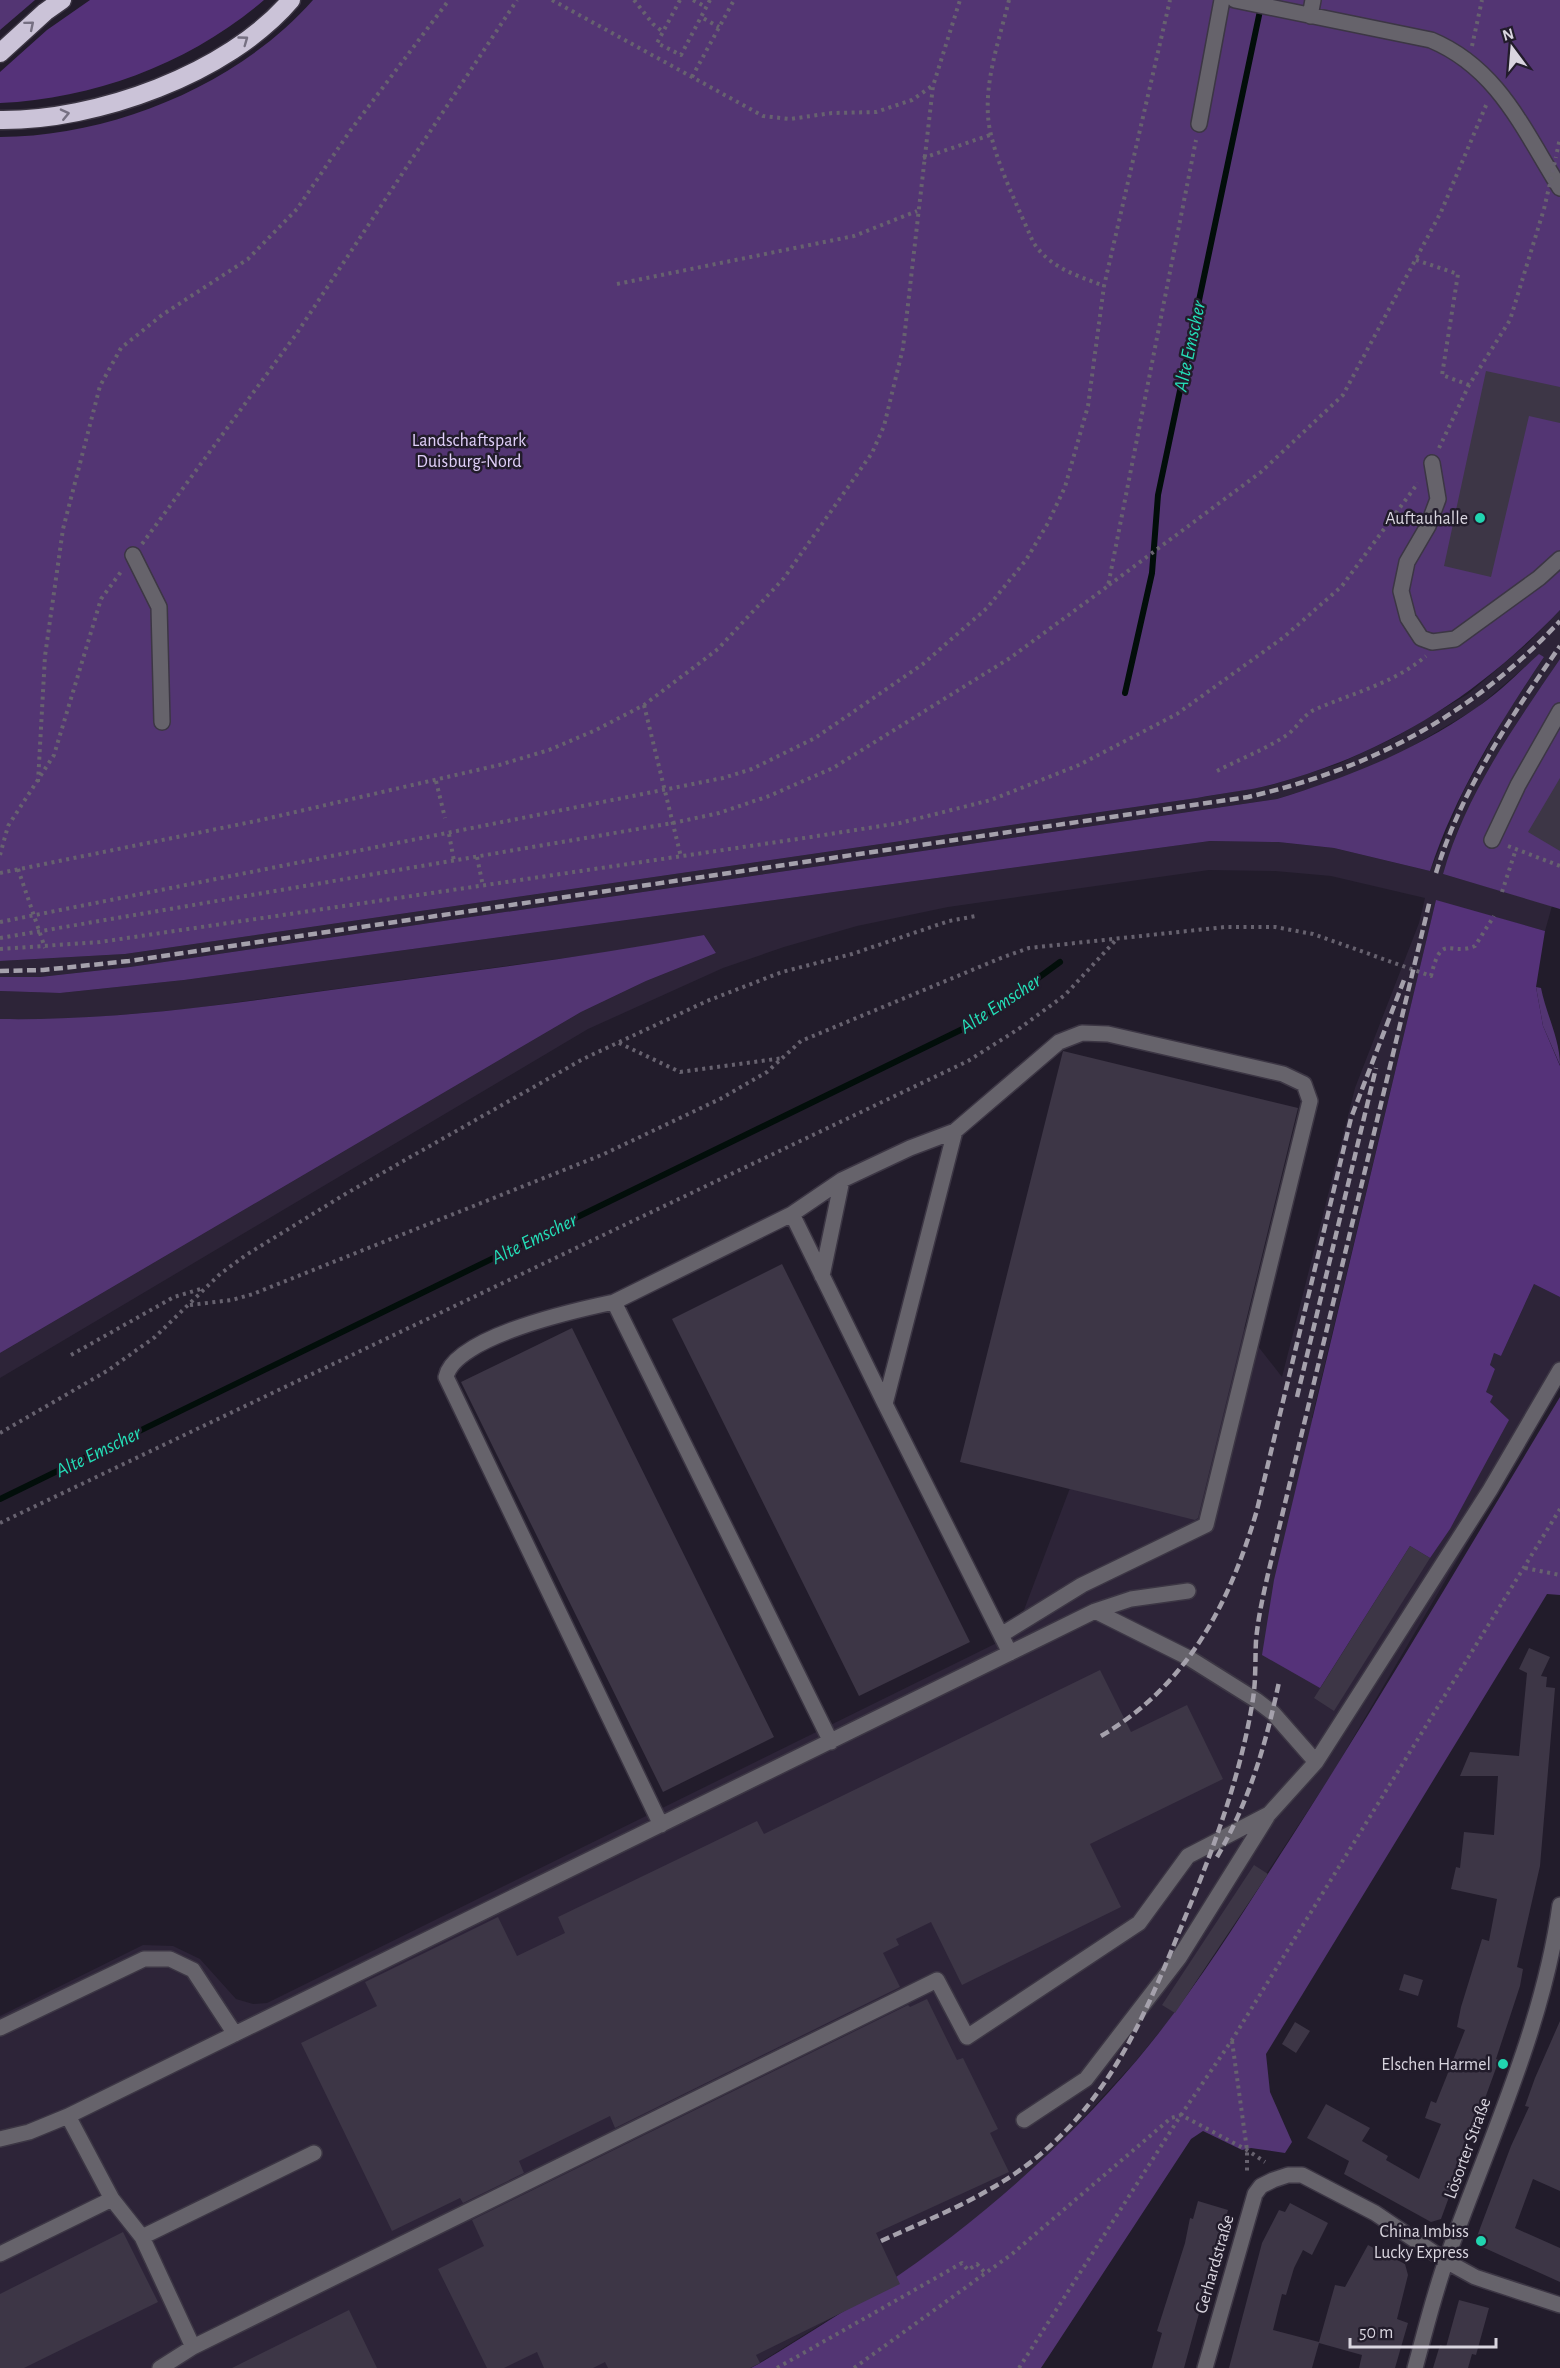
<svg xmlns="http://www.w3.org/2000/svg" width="1560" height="2368" font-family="'Alegreya Sans',sans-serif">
<rect width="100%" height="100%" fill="#221c2b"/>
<path fill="#2d2438" d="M 1560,610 L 1560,659 L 1517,723 L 1458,830 L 1443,874 L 1552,906 L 1545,931 L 1436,901 L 1312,1418 L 1485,1392 L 1495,1369 L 1490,1365 L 1494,1353 L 1501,1356 L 1534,1284 L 1560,1297 L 1560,1385 L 1332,1774 L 1175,2013 L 1135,2062 L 1064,2139 L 1014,2188 L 961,2230 L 905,2272 L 751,2368 L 0,2368 L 0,2016 L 143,1945 L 173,1946 L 200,1959 L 236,1999 L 253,2004 L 267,2003 L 1015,1634 L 1076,1472 L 1229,1309 L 1282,1377 L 1355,1088 L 1419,923 L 1425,898 L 1331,876 L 1275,871 L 1209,870 L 948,907 L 857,926 L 784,947 L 723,968 L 588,1029 L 0,1378 L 0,1353 L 581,1012 L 646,981 L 716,953 L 704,935 L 624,950 L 188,1009 L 61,1020 L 0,1019 L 0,991 L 60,993 L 184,980 L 1210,841 L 1278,842 L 1334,848 L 1430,871 L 1463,792 L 1505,716 L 1544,657 L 1539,655 L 1477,708 L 1401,753 L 1344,778 L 1277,799 L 130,967 L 40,977 L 0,977 L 0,961 L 125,954 L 1197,798 L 1272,785 L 1338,764 L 1394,738 L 1468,694 L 1528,643 Z"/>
<path fill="#533573" d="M 0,0 L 35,0 L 0,30 Z
M 313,0 L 1560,0 L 1560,610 C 1479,695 1388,753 1274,784 C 1249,791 1222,793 1197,798 L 125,954 L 0,961 L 0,137 C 113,136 238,85 313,0 Z
M 1539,654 L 1544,657 C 1499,724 1455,794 1430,871 L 1334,848 L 1278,842 L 1210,841 L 184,980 L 60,993 L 0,991 L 0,977 L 40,977 L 130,967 L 1277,799 C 1348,777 1415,751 1476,708 C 1499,693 1519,672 1539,654 Z
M 1560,659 L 1560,909 L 1443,874 C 1465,796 1515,725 1560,659 Z
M 704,935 L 716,953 L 646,981 L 581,1012 L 0,1353 L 0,1019 C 119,1021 236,1003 353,987 C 470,971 588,957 704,935 Z
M 1536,987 L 1541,988 C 1546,1014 1560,1039 1560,1065 L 1543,1026 Z
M 1560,1397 L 1560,1595 L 1547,1594 L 1266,2054 L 1270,2092 L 1292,2142 L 1285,2153 L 1251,2148 L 1242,2150 L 1203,2131 L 1191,2139 L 1041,2368 L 751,2368 C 777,2354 802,2337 828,2321 C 945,2250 1048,2165 1137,2060 C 1195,1991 1242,1914 1291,1838 C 1384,1693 1471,1544 1560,1397 Z"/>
<path fill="#553279" d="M 90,0 L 264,0 C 190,63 97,98 0,103 L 0,72 L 47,30 Z
M 1436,900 L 1545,931 L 1536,987 L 1543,1026 L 1560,1066 L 1560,1297 L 1534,1284 L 1501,1356 L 1494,1353 L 1490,1365 L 1495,1369 L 1486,1392 L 1493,1396 L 1490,1402 L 1509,1420 L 1450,1529 L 1430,1558 L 1410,1546 L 1320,1688 L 1262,1655 L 1274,1580 Z"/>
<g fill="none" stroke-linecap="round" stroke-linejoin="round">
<path stroke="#020e0a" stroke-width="6" d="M 1125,693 L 1152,573 L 1158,495 L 1261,6
M 0,1499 L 981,1020 L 1060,962"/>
</g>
<path fill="#3d3646" d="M 1486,371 L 1560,387 L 1560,423 L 1529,416 L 1491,577 L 1444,566 Z
M 1560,778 L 1560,851 L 1528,832 Z
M 1063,1051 L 1298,1108 L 1198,1518 L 1195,1520 L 960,1462 Z
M 782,1264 L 970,1642 L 859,1696 L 672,1319 Z
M 572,1328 L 774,1737 L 663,1792 L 461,1382 Z
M 1410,1546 L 1430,1558 L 1334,1711 L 1314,1698 Z
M 1529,1648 L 1550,1657 L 1541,1676 L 1547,1677 L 1546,1687 L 1555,1688 L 1540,1866 L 1517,1967 L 1523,1969 L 1520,1986 L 1496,2059 L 1499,2060 L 1441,2219 L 1431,2222 L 1344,2174 L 1349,2161 L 1307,2138 L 1326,2104 L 1370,2128 L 1362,2141 L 1388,2156 L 1386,2160 L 1419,2179 L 1441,2124 L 1425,2118 L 1431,2101 L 1436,2103 L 1465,2030 L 1457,2027 L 1461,2007 L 1482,1939 L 1489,1941 L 1497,1899 L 1451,1889 L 1456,1867 L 1460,1868 L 1464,1832 L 1494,1835 L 1498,1776 L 1460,1776 L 1470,1752 L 1519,1756 L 1527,1673 L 1519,1669 Z
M 1100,1670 L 1131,1732 L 1187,1705 L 1223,1779 L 1090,1844 L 1121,1907 L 962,1985 L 931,1922 L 896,1939 L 899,1945 L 883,1953 L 900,1987 L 615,2128 L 610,2116 L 519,2161 L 524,2173 L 463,2203 L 460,2198 L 392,2231 L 301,2043 L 377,2006 L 365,1982 L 498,1917 L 517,1956 L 565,1933 L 558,1917 L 757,1821 L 764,1834 Z
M 1254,1865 L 1268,1874 L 1175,2013 L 1162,2005 Z
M 1404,1974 L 1423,1980 L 1418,1996 L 1399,1990 Z
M 927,1999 L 957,2060 L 963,2058 L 998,2129 L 990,2133 L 1009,2172 L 876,2233 L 900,2284 L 756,2355 L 760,2363 L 750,2368 L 608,2368 L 605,2362 L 593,2368 L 544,2368 L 537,2352 L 504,2368 L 487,2368 L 438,2269 L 484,2246 L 472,2220 L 908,2005 L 910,2007 Z
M 1560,2021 L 1560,2191 L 1533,2179 L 1515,2228 L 1560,2248 L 1560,2282 L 1478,2245 L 1476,2239 L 1511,2146 L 1529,2107 L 1525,2106 L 1535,2078 Z
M 1295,2022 L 1310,2031 L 1296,2053 L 1282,2044 Z
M 1198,2201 L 1228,2210 L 1206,2288 L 1184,2368 L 1152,2368 L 1162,2333 L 1157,2331 L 1185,2243 L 1190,2218 L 1193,2219 Z
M 1290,2203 L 1328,2223 L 1312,2255 L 1303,2250 L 1294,2268 L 1286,2295 L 1282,2294 L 1273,2330 L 1319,2342 L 1335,2285 L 1345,2287 L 1368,2245 L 1405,2264 L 1408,2275 L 1397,2319 L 1408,2323 L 1395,2368 L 1359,2368 L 1362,2355 L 1319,2343 L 1312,2368 L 1229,2368 L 1262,2243 L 1279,2210 L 1285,2212 Z
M 123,2232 L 158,2302 L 24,2368 L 0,2368 L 0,2294 Z
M 1459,2300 L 1489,2308 L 1476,2355 L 1472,2354 L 1468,2368 L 1433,2368 L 1440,2345 L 1446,2347 Z
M 349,2310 L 377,2368 L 232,2368 Z"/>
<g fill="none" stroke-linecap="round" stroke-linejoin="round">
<defs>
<path id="minor" d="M 1235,0 L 1431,40 C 1498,68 1523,129 1560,188
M 1310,16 L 1313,0
M 1199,124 L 1222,0
M 1432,463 L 1438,499 L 1428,526 L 1407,562 L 1401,591 L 1408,618 L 1421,638 L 1432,642 L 1455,639 L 1539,578 L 1560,559
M 133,555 L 159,607 L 162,722
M 1492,840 L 1518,785 L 1560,711
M 792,1214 L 842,1180 L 910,1148 L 955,1131
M 822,1276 L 842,1180
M 614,1302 C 576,1310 454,1337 446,1377 L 661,1825
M 1095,1611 L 1189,1658 L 1256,1700 L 1273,1713 L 1316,1762
M 1001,1635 L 1082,1585 L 1206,1525 L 1310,1101 L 1304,1084 L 1283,1074 L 1108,1034 L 1082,1033 L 1059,1042 L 955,1131 L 885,1404 L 1010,1653
M 831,1742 L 614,1302 L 792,1214 L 885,1404
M 0,2028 L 144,1959 L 170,1959 L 193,1970 L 235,2034
M 68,2116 L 112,2199 L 142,2237 L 193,2347 L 937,1980 L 967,2037 L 1139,1923 L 1188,1856 L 1269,1814 L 1316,1762 L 1490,1490 L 1560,1370
M 1024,2120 L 1086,2079 L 1179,1958 L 1267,1817
M 0,2139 L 29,2132 L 68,2116 L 1095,1611 L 1131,1599 L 1188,1591
M 142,2237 L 314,2153
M 0,2254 L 112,2199
M 160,2368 L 193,2347
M 1205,2368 L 1255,2194 L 1261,2186 L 1273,2180 L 1288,2175 L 1302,2175 L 1375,2213 L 1446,2261 L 1475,2277 L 1560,2305
M 1415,2368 C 1425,2332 1434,2294 1447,2258 C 1488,2143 1543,2028 1560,1905"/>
<path id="highway" d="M 0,53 L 45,12 L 62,0
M 0,120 C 96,121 228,74 291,0"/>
</defs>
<use href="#minor" stroke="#3c3644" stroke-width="18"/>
<use href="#highway" stroke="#3c3644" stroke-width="21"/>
<path stroke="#67626f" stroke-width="4" stroke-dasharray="3 4.5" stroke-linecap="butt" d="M 552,0 L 763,116 L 790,119 L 832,113 L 876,112 L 912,100 L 932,86
M 634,0 L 653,24 L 663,32
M 680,0 L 657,43 L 681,55 L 701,17
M 693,0 L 706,7
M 710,0 L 701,17 L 719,27
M 1009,0 C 999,42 980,91 991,135 C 999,169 1019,209 1033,242 C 1050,268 1076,275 1104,286
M 1472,46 L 1482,0
M 692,77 L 734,0
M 1557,152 L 1560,138
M 923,158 L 990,135
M 1416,260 L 1458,274 L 1442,375 L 1469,385
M 617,284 L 854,236 L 917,211
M 1439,448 L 1469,385 L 1510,320 L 1544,209
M 142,544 L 297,333 L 517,0
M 1109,585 L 1261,472 L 1343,395 L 1441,212 L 1487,103
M 644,705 L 681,857
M 1217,771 C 1240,759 1266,749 1287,735 C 1297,728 1303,715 1314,710 C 1352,693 1393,684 1426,656
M 436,781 L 445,818
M 38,782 L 45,656 L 63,529 L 100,386 L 121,348 L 162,315 L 248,259 L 297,209 L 350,131 L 449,0
M 449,834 L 454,861
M 1508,846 L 1560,866
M 0,855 L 8,826 L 54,755 L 101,599 L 123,569
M 477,857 L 483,886
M 18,869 L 45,948
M 0,873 L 261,820 L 499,765 L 549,750 L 596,730 L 644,705 L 718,649 L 784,578 L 872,453 L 884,426 L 903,348 L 933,86 L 960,0
M 1502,892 L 1516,849
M 0,922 L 723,778 L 752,769 L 815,738 L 923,664 L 987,608 L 1026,560 L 1048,523 L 1065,487 L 1088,406 L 1104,286 L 1170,0
M 0,938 L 673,823 L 719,813 L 769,796 L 833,768 L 1010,658 L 1108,586 L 1196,140
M 0,949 L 100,942 L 811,837 L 900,823 L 991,800 L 1079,765 L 1177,714 L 1284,637 L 1342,586 L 1418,483
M 619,1043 L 680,1072 L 783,1058
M 190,1305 L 232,1300 L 253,1294 L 604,1154 L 720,1099 L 767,1072 L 801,1041 L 1001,958 L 1029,948 L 1225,927 L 1275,927 L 1313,934 L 1431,976 C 1442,931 1449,957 1475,946 L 1494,916
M 71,1355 L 174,1297 L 204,1288
M 0,1433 L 107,1371 L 155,1337 L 220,1274 L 246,1255 L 347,1193 L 583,1059 L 707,1001 L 782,972 L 852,954 L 949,921 L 976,916
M 0,1523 L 968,1061 L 1020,1028 L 1065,995 L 1116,940
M 1525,1568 L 1560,1575
M 1232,2041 L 1247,2150 L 1247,2173
M 777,2368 L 962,2263 L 968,2270 L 977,2264 L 986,2274
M 854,2368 L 1012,2254 L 1171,2118 L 1181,2115 L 1247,2150 L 1265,2162
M 1019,2368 L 1181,2115 L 1232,2040 L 1560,1509"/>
<use href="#minor" stroke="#66636b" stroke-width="15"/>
<use href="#highway" stroke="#cbc3d8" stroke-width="18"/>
<path stroke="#a5a1ac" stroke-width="4.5" stroke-dasharray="9 4.5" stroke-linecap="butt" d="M 1436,873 C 1461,790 1511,717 1560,646
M 0,971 L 43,970 L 129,961 L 1248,797 C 1373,768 1472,715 1560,621
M 1297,1397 L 1376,1068
M 1101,1736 C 1188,1685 1230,1603 1257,1510 L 1351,1118 L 1404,980
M 1217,1857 C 1249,1802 1266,1744 1279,1682
M 881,2241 C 934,2217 989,2196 1036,2158 C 1114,2095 1149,2006 1186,1915 C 1215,1845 1241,1774 1253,1699 C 1256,1680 1255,1660 1256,1641 C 1258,1618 1263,1596 1268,1574 L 1430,900"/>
<path stroke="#67626f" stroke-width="4" stroke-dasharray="3 4.5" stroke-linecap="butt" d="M 1544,209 L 1556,157"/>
</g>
<defs><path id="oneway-chevron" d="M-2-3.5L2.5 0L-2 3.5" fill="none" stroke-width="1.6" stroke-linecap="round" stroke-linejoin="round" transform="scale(1.5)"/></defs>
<g stroke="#767082">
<use href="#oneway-chevron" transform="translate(30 25) rotate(-40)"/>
<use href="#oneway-chevron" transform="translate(244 40) rotate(-36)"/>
<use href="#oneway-chevron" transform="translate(65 114) rotate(-13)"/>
</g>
<g fill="#21d5b0" stroke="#221c2b" stroke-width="2">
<circle cx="1480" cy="518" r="6"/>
<circle cx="1503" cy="2064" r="6"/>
<circle cx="1481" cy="2241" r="6"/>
</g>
<g text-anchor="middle" stroke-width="5" stroke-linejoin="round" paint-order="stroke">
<g font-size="18" fill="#e0cff9" stroke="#221c2b">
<text x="469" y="446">Landschaftspark<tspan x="469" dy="21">Duisburg-Nord</tspan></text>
</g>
<g font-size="18" fill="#d9d5df" stroke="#221c2b" text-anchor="end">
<text x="1468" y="524">Auftauhalle</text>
<text x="1491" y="2070">Elschen Harmel</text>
<text x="1469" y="2237">China Imbiss<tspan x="1469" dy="21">Lucky Express</tspan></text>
</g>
<g font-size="18" fill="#d9d5df" stroke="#221c2b">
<text transform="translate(1467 2148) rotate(-70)" y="6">Lösorter Straße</text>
<text transform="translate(1214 2264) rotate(-74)" y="6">Gerhardstraße</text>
</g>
<g font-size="20" font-style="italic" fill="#24dfb8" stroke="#221c2b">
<text transform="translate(1189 346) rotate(-78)" y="7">Alte Emscher</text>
<text transform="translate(1000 1003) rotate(-33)" y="7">Alte Emscher</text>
<text transform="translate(534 1238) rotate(-26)" y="7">Alte Emscher</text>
<text transform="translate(98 1451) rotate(-26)" y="7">Alte Emscher</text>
</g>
</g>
<g transform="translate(1512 48) rotate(344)" stroke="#221c2b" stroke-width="4.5" paint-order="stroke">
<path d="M0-4.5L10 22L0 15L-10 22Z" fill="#d9d5df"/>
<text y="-9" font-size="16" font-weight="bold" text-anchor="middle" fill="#d9d5df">N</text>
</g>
<path d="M1350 2338v9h146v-9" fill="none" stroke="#d9d5df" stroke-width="3"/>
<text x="1359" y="2338" font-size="18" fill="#d9d5df" stroke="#221c2b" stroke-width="4.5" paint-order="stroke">50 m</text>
</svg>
